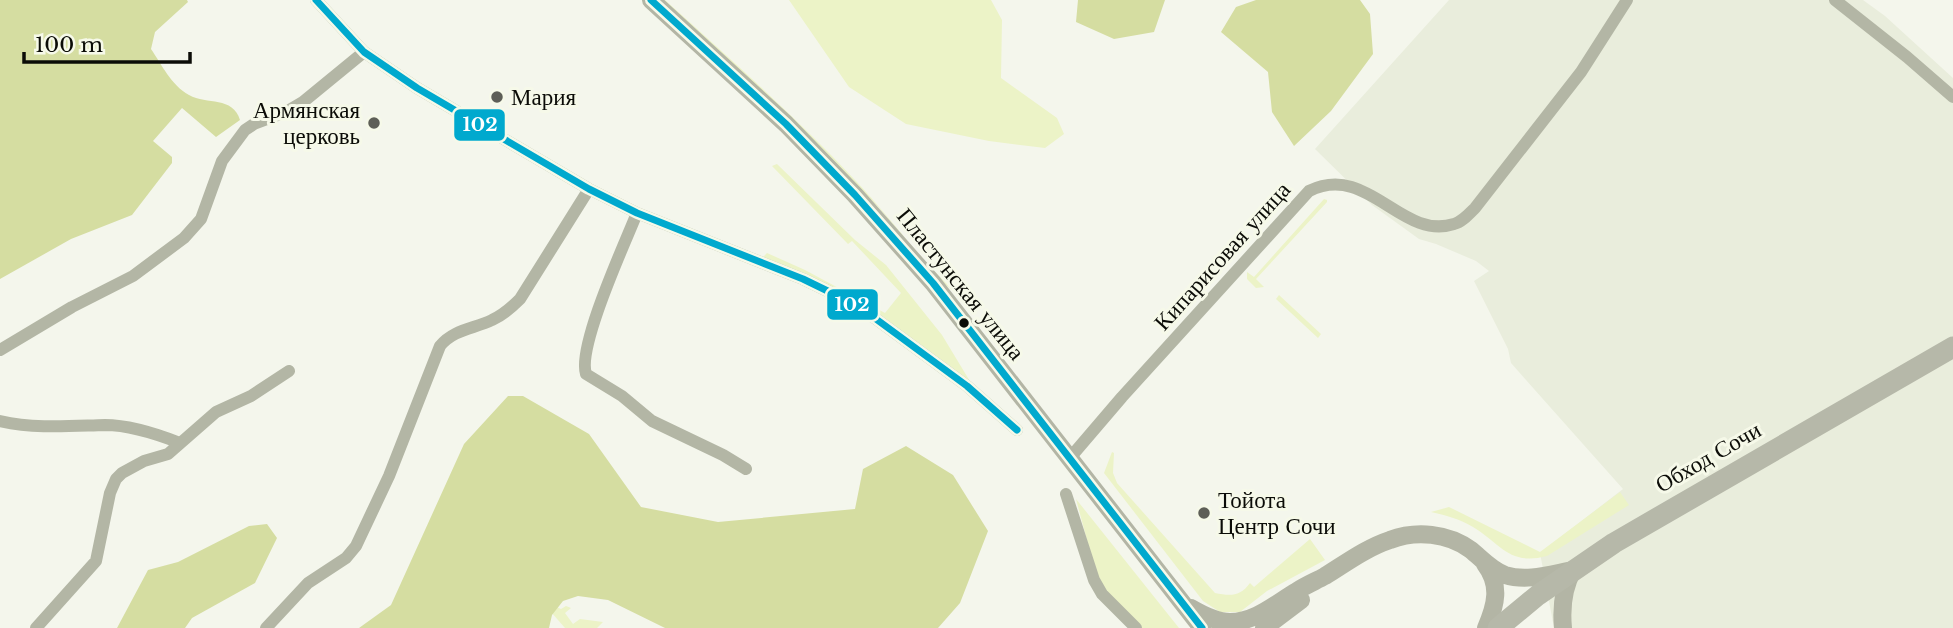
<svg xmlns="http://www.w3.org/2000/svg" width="1953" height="628" font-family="'Libre Baskerville',serif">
<rect width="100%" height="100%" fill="#f4f6ec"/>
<path fill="#e9eddc" d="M 1449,0 L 1863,0 L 1885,16 L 1953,78 L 1953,628 L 1554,628 L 1540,553 L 1623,489 L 1511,363 L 1508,349 L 1474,281 L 1489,271 L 1476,261 L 1436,244 L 1419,239 L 1372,205 L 1315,149 Z"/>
<path fill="#ecf3c7" d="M 662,0 L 665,0 C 729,58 795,116 854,179 C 892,219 924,265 965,301 L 941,281 L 879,208 L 806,133 Z
M 789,0 L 991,0 L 1002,20 L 1001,78 L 1057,118 L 1064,134 L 1045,148 L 989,141 L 906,124 L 849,87 Z
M 777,164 L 855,240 L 886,265 L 942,335 L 971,383 L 763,257 L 767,253 L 805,270 L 885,313 L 901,293 L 852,241 L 848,244 L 772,166 Z
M 1324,199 L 1327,200 L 1327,202 L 1256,279 L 1264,287 L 1256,288 L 1247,279 L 1247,272 L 1254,277 Z
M 1279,295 L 1321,334 L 1318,338 L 1276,299 Z
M 1112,452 L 1114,453 L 1113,473 L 1117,483 L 1215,593 C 1230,596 1240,597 1250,583 L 1254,587 L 1310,539 L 1325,560 L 1267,591 L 1240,612 L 1220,612 L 1203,601 L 1104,473 Z
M 1620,492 L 1629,505 L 1547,556 C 1509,566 1501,544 1473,527 C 1460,519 1445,515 1431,512 L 1449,507 L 1540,552 Z
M 1076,499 L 1179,628 L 1140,628 L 1111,599 L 1096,574 Z
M 552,605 L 561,609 L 566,606 L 571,608 L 565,613 L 573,624 L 580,619 L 603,622 L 597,628 L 565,628 L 551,612 Z"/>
<path fill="#d5dda1" d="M 0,0 L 187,0 L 188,2 L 155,32 L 151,49 C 162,65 171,85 189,95 C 207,105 233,96 240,120 L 216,137 L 182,108 L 153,141 L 172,157 L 172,163 L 132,215 L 71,239 L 0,279 Z
M 1078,0 L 1165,0 L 1154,32 L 1114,39 L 1076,22 Z
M 1256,0 L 1360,0 L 1370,14 L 1373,54 L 1331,111 L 1294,146 L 1272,112 L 1268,72 L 1221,32 L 1236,7 Z
M 508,396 L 523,396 L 589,434 L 641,507 L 718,522 L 855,509 L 863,469 L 906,446 L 953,475 L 988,531 L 960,603 L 938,628 L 665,628 L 608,600 L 578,596 L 563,601 L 552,615 L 549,628 L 359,628 L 391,605 L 464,444 Z
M 267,524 L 277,538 L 255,583 L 192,618 L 185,628 L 117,628 L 148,570 L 178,562 L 249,526 Z"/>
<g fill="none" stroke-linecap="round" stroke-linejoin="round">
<path stroke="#b3b6a5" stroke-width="12" d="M 316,0 L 364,52 L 417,88 L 589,189 L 637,213 L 803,279 L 840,297 L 876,319 L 967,386 L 1017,430
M 1835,0 L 1907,57 L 1953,97
M 637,213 C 625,243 577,347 586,374 L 622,396 L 652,421 L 723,455 L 746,469
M 0,350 L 72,307 L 133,276 L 184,238 L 201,219 L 222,161 L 245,130 L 254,124 L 286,112 L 303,102 L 364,52
M 0,421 C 35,429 69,426 105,425 C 130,425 157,434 180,443
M 1069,459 L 1122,397 L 1309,191 C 1368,162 1401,241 1454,224 C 1462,222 1469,214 1475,208 L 1581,72 L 1627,0
M 1066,494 L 1094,580 L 1102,594 L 1136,628
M 36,628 L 96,561 L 110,493 L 116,479 L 122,473 L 144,461 L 168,454 L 216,412 L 251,396 L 289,371
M 266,628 L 308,583 L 346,558 L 356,546 L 389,476 L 440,346 C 454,329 474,329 492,320 C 503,315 512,307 520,299 L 589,189"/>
<path stroke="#b3b5a5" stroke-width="18" d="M 651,0 L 786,124 L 855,195 L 933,283 L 1202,628
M 1485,564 C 1501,585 1496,605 1486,628
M 1191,608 C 1203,615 1216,622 1230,622 C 1256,622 1276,603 1297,591 C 1306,585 1316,581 1325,576 C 1346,563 1366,548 1390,540 C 1416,530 1448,533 1471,550 C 1482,559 1491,570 1505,575 C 1527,582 1551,574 1573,570
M 1264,628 L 1301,600
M 1563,628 C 1561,607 1563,588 1573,570"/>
<path stroke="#b6b8a9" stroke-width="21" d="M 1498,628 L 1538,595 L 1614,543 L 1953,347"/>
<defs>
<path id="bus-1" d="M 316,0 L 364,52 L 417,88 L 589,189 L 637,213 L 803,279 L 840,297 L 876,319 L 967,386 L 1017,430
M 651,0 L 786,124 L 855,195 L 933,283 L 1202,628"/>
</defs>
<use href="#bus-1" stroke="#f6f9e9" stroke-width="12"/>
<use href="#bus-1" stroke="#00a9ce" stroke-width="7"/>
</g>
<g fill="#5d5e57" stroke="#f6f9e9" stroke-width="2.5">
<circle cx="497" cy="97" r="7"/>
<circle cx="374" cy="123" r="7"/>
<circle cx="1204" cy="513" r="7"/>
</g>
<circle fill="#0b0c07" stroke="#f6f9e9" stroke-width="2.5" cx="964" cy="323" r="6"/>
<g text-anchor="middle" stroke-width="6" stroke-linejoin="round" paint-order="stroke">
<g font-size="23" fill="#0b0c07" stroke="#f6f9e9" text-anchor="start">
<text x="511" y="105">Мария</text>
<text x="360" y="118" text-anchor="end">Армянская<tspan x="360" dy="26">церковь</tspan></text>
<text x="1218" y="508">Тойота<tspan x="1218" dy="26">Центр Сочи</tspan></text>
</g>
<g font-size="23" fill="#0b0c07" stroke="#f6f9e9">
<text transform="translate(1222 256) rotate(-48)" y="8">Кипарисовая улица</text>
<text transform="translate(961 284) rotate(51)" y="8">Пластунская улица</text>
<text transform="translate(1708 457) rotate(-30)" y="8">Обход Сочи</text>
</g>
</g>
<g stroke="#f6f9e9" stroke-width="2.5">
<rect x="453" y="108" width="53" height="34" rx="7" fill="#00a9ce"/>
<rect x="826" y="288" width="53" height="33" rx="7" fill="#00a9ce"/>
</g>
<g font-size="19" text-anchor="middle" font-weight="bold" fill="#fff">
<text x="480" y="131">102</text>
<text x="852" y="311">102</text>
</g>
<path d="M24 52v10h166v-10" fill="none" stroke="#0b0c07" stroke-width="3.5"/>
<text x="35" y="52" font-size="21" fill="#0b0c07" stroke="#f6f9e9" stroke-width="5" paint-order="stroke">100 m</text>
</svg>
